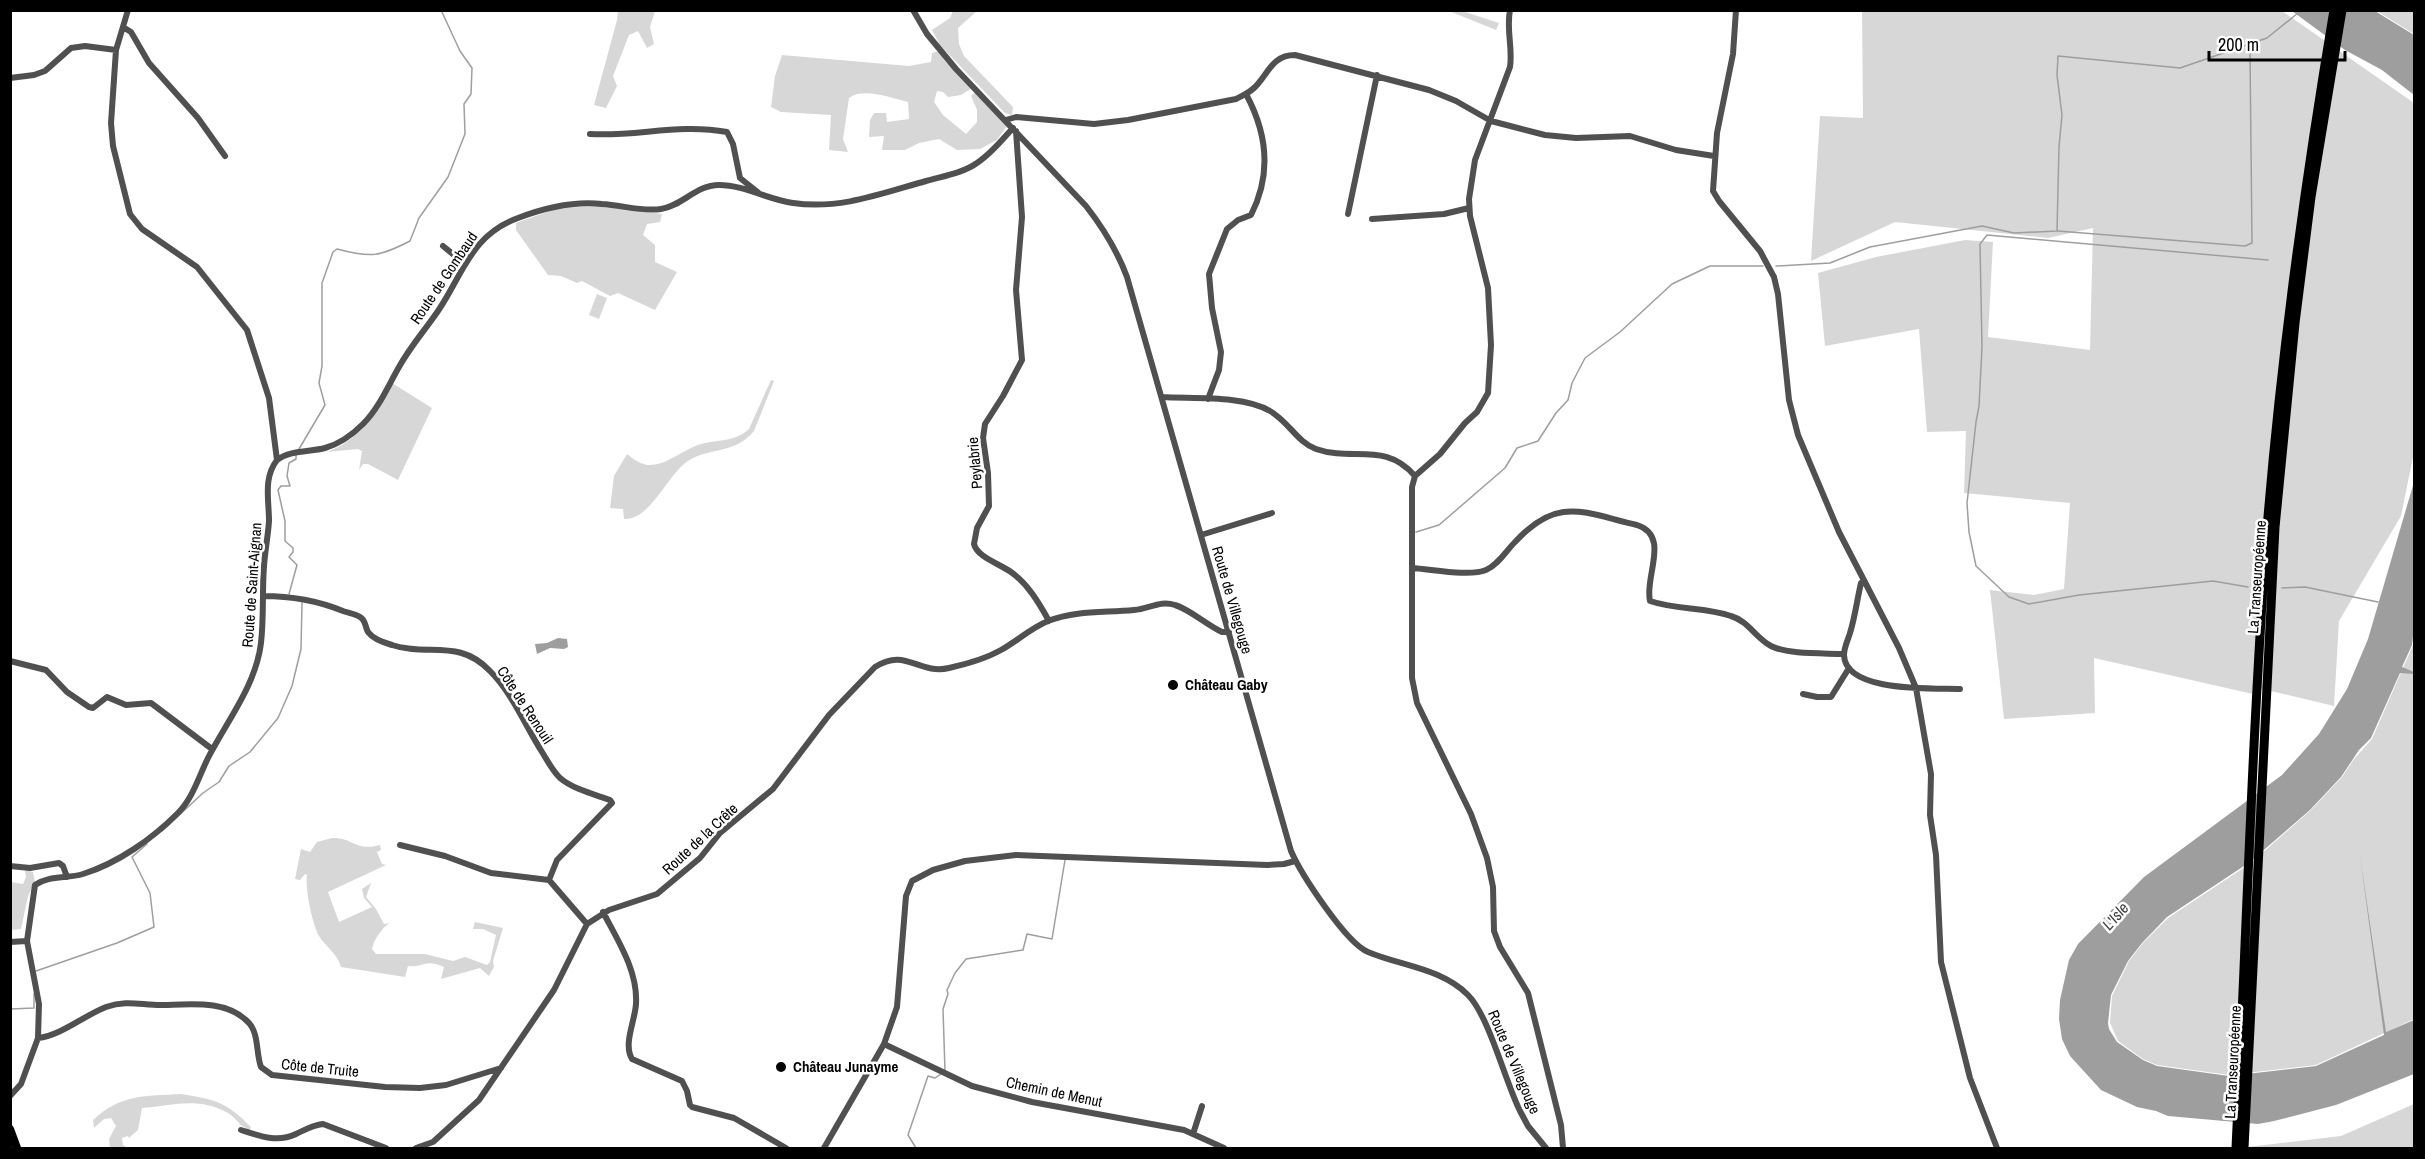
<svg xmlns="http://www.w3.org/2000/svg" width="2425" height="1159" font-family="'Archivo Narrow',sans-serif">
<rect width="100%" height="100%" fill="#fff"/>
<path fill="#d7d7d7" d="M 618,11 L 655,11 L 650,27 L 654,44 L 647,48 L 638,31 L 629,35 L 613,76 L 617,86 L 606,108 L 594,105 L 617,20 Z
M 953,11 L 977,11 L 958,28 L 959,44 L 964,56 L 1013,107 L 1012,115 L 1005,113 L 940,45 L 932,30 L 950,18 Z
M 1449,11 L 1462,11 L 1499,23 L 1496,30 Z
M 1862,11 L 2282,11 L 2414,103 L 2414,452 L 2401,516 L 2339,621 L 2334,706 L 2254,687 L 2253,694 L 2094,658 L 2095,713 L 2004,719 L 1990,590 L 2034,595 L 2064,589 L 2070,503 L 1964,493 L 1966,431 L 1927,432 L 1919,329 L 1825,346 L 1818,273 L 1876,257 L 1965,240 L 1993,242 L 1988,337 L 2090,350 L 2093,228 L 2048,238 L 1895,222 L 1811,261 L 1820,116 L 1863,118 Z
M 2377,11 L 2414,11 L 2414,34 Z
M 939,51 L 944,60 L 972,88 L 961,95 L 948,97 L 943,92 L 937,91 L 934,102 L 943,115 L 966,134 L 977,122 L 977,110 L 971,96 L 975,92 L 1007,126 L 997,140 L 980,149 L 957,150 L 939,139 L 919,143 L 905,150 L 882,150 L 884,136 L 869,137 L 870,120 L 874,113 L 886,113 L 887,122 L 909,119 L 908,102 C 891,98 863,87 849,98 L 843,139 L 848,152 L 829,150 L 831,115 L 781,112 L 771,107 L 775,76 L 782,55 L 909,66 L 931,62 L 932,53 Z
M 601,206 L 662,214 L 660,222 L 647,224 L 643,235 L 655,245 L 655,262 L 677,272 L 655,310 L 618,293 L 610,296 L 582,281 L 577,283 L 561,276 L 548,275 L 516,230 L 516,223 L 558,208 Z
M 597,294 L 607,298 L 599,319 L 589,315 Z
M 771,380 L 774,381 L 754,431 C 734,456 705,446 684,464 C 667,478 648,521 624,519 L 623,509 L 610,508 L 614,476 L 627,454 C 633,459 640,464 648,465 C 668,466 685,447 705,443 C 720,440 736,441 749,429 Z
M 392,383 L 432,408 L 398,480 L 368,464 L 363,464 L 359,470 L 362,451 L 358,449 L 327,452 C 360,440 377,412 392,383 Z
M 2414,634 L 2414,1019 L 2316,1065 L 2229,1075 L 2157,1065 L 2143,1059 L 2118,1041 L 2110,1023 L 2112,996 L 2129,961 L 2143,943 L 2168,918 L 2251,863 L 2311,810 L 2342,777 L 2354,759 L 2372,739 L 2413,645 Z
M 332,838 C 353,837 355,852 380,845 L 381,850 L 377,852 L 382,864 L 386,865 L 328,892 L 339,922 L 372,907 L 364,898 L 362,889 L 371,883 L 366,897 L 376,909 L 384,924 L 389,923 C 381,930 374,939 372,949 L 376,954 L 425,954 L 453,961 L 465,957 L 487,965 L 490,962 L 496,935 L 483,929 L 473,929 L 475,922 L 503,928 L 493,961 L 494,967 L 489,976 L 480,968 L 441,979 L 444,967 C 425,958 424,968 408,966 L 405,977 L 341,967 C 337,953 326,947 319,936 C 312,923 305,889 307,875 L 305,874 L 300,880 L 295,879 L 301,849 L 310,852 L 317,842 Z
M 25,870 L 33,872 L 35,882 L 28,896 L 21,929 L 11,930 L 11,882 L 23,884 L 26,877 Z
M 181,1094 C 216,1100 225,1101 251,1127 L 250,1130 C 238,1126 238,1119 228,1113 C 197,1096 172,1106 142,1108 L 138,1130 L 129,1138 L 128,1136 L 122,1138 L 123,1145 L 127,1148 L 110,1148 L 109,1139 L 116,1126 L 111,1118 L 104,1119 L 94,1128 L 93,1120 C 121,1094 145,1096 181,1094 Z
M 2414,1104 L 2414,1148 L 2239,1148 L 2341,1136 Z"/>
<path fill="#9e9e9e" d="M 2292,11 L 2375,11 L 2414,35 L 2414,95 L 2382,70 L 2345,50 Z
M 2414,482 L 2414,627 L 2412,645 L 2402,667 L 2414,672 L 2414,674 L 2400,673 L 2371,738 L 2359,750 L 2341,777 L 2310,810 L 2250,862 L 2167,917 L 2142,943 L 2128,961 L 2111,995 L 2108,1023 L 2109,1029 L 2117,1042 L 2143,1060 L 2157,1066 L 2229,1076 L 2316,1066 L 2384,1035 L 2360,856 L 2386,1032 L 2414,1020 L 2414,1074 L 2336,1105 L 2274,1121 L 2258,1124 L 2168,1116 L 2156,1111 L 2137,1107 L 2101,1090 L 2070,1056 L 2062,1039 L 2059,1019 L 2060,1000 L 2069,960 L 2078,944 L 2144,877 L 2282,775 L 2319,734 L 2347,689 L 2368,639 Z
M 558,638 L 567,639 L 568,647 L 564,649 L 550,648 L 537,654 L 535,644 L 547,643 Z"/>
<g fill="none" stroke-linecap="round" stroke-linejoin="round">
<path stroke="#9e9e9e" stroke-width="1.5" d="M 2058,231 L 2245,246 L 2252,243 L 2250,55 L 2254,43
M 1776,266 L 1830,263 L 1870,247 L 1982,226 L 2014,233 L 2057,231 L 2059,147 L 2062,115 L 2057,75 L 2058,56 L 2180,68 L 2267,38 L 2298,13
M 299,449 L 325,405 L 319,383 L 322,366 L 322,283 L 333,252 L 337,249 C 371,258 379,257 410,241 L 419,218 L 448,177 L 465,134 L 464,104 L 471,94 L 472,68 L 460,51 L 441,10
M 1416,532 L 1439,525 L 1505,468 L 1517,448 L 1538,441 L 1556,413 L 1568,400 L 1572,383 L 1585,358 L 1620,332 L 1672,284 L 1710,266 L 1763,266
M 2248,587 L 2213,581 L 2079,595 L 2029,604 L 2009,597 L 1976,566 L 1969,532 L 1967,503 L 1976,422 L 1979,406 L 1982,347 L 1980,244 L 1987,235 L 2268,260
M 2282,588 L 2305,587 L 2378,602
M 289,594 L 297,565 L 289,557 L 293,552 L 293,548 L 285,541 L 285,521 L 278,490 L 281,486 L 290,486 L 287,476 L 289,463 L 296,459 L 296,456
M 162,831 L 203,793 L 219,782 L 229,766 L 250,752 L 278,718 L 292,686 L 301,649 L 302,603
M 36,971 L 117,943 L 154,927 L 150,893 L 132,857 L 147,844
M 10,1009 L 34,1008 L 34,994
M 945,1071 L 943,1009 L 948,994 L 947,990 L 955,973 L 966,959 L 1023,950 L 1027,934 L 1052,939 L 1065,860
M 916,1148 L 908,1135 L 928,1076 L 935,1078 L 941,1074"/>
<path stroke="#505050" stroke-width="6" d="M 913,10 L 927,34 L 956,69 L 1086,206 C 1104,229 1117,250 1127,277 L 1291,851 C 1301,874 1346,943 1368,952 C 1401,966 1441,968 1468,995 C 1489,1016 1505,1081 1520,1111 L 1528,1126 L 1546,1148
M 1736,10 L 1733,54 L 1717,133 L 1713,191 L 1719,201 L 1760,251 L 1774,277 L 1778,294 L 1789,400 L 1798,435 L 1839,532 L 1899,648 L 1916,688 L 1931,774 L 1930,815 L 1936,855 L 1941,962 L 1970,1078 L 1997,1148
M 123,27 L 131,32 L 149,63 L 198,118 L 225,156
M 10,78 L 34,75 L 45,71 L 71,48 L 85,46 L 116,50
M 1006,120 L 1016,117 L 1094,124 L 1128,120 L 1236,99 C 1244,95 1251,92 1256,86 C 1269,72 1273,55 1295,55 L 1429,90 L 1456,101 L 1491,121 L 1545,135 L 1576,138 L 1630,136 L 1676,150 L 1714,156
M 1016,131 L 1022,217 L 1016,290 L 1022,360 L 1003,396 L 985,424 L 983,438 L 988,473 L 989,506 L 977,528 L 974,544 C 977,557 1000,564 1011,572 C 1028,584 1039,603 1049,621
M 590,134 C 637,137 678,123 727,132 L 733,144 L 740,178
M 740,178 L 760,194
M 1348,214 L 1377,75
M 1372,219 L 1444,214 L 1469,208
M 443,246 L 465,264
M 1162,397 C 1193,399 1243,395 1270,411 C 1288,421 1297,442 1316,449 C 1353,462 1385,441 1415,476 L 1412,487 L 1412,678 L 1417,703 L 1471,814 L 1487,858 L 1493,887 L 1494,931 L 1500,947 L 1528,993 L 1561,1125 L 1563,1148
M 1208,399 L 1219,370 L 1221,352 L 1212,308 L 1209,274 L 1227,229 L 1238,220 L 1251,215 C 1272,174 1267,133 1246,94
M 277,460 C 290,450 310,452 325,448 C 339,444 353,434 363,424 C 379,408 388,386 399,367 C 410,347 425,330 438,311 C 463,274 471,235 518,218 C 544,208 574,201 602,204 C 622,205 642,212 661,209 C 682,206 696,185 719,185 C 744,185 769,200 793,203 C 840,210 883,193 926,181 C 943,176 963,173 977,163 C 991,154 1002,140 1013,128
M 1415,476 L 1440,454 L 1465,423 L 1477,412 L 1488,393 L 1491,345 L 1488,288 L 1470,216 L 1469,199 L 1475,160 L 1510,67 C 1513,48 1506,30 1510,10
M 1201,535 L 1272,513
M 1412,568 C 1431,569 1469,577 1486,570 C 1498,565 1506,551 1515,542 C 1558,495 1584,513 1637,525 C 1671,536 1644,577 1650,601 C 1676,610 1705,607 1731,616 C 1748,621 1756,638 1771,646 C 1789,655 1823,653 1844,654
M 1864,581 L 1861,583 C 1857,600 1855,617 1850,633 C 1848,640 1844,647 1844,655 C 1845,693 1934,688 1960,689
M 263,596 C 292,596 316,600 343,611 C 349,613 355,614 360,617 C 366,620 365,627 368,632 C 373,639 385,643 392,645 C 428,657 459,638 490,671 C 512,693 525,725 542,752 C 547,760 552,770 560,778 C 573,789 593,794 610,800 L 612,803 L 557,860 L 549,880
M 10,661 L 46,670 L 67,692 L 89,707 L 93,708 L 107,697 L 126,705 L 151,703 L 212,749
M 1803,694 L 1817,697 L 1831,697 L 1849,668
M 400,845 L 445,856 L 491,873 L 549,880
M 10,866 L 30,868 L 59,863 L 63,866 L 67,877
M 549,880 L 587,924
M 603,912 C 618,941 638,971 636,1004 C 635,1021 623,1044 632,1059 L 682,1081 L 687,1091 L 690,1105 L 692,1107 L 734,1118 L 786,1148
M 10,942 L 27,941
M 38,1038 C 62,1035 83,1016 106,1007 C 128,999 143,1006 165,1005 C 192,1004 228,1000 249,1023 C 259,1034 256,1054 261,1067 L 272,1075 L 385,1087 L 420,1088 L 446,1085 L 501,1068
M 884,1044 L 972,1086 L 1032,1102 L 1184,1130 L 1224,1148
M 10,1096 L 21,1084 L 38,1038 L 39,1004 L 27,941 L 35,885 C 49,875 67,879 83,874 C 118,863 152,839 178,813 C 193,798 199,776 208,758 C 227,721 256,685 261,643 C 264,617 262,592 264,566 C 265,551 268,536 269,521 C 269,500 263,478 277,460 L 269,398 L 247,330 L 197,267 L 142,229 L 130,214 L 113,146 L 111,123 L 116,50 L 128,10
M 241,1130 C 260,1136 277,1143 296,1134 C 305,1130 312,1125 323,1124 L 386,1148
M 1193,1134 L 1202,1106
M 416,1148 L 433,1142 L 479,1100 L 554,990 L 587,924 L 609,910 L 657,894 L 700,858 L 720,833 L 773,789 L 829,715 L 875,667 C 906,647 918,675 949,668 C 967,664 985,659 1001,650 C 1017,641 1031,628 1048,621 C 1077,610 1104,613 1134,610 C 1149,609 1160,600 1175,605 C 1189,609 1207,625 1222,632 L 1229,632
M 824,1148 L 884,1044 L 897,1007 L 906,896 L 912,881 L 933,870 L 965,861 L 1016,855 L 1267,865 L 1284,864 L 1295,861"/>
<path stroke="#000" stroke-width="8" d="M 10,1129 L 17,1148"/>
<path stroke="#000" stroke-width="9" d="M 2236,1148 C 2246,942 2252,735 2267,529 C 2281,355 2305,182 2334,10
M 2244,1148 L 2275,527 L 2295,323 L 2311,197 L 2342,10"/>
</g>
<g fill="#000" stroke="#fff" stroke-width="2">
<circle cx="1173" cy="685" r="6"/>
<circle cx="781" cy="1067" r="6"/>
</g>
<g text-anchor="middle" stroke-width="5" stroke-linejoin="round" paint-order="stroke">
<g font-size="15" fill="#000" stroke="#fff">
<text transform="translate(444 278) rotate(-56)" y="5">Route de Gombaud</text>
<text transform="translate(975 463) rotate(-95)" y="5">Peylabrie</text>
<text transform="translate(2257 577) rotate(-86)" y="5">La Transeuropéenne</text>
<text transform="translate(252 585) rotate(-86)" y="5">Route de Saint-Aignan</text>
<text transform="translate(1232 600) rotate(74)" y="5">Route de Villegouge</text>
<text transform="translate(525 705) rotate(57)" y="5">Côte de Renouil</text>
<text transform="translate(700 839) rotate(-43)" y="5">Route de la Crête</text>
<text transform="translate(1514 1062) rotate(67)" y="5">Route de Villegouge</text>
<text transform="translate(2233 1062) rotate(-87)" y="5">La Transeuropéenne</text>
<text transform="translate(320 1068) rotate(6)" y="5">Côte de Truite</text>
<text transform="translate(1054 1092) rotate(12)" y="5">Chemin de Menut</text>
</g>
<g font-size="15" font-weight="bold" fill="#000" stroke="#fff" text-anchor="start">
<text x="1185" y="690">Château Gaby</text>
<text x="793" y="1072">Château Junayme</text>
</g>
<g font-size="16" font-style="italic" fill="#3f3f3f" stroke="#fff">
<text transform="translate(2115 916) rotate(-49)" y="6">L'Isle</text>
</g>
</g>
<rect width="2425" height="1159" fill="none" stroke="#000000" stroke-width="24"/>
<path d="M2209 51v9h136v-9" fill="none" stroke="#000000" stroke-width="3"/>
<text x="2218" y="51" font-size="18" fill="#000000" stroke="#ffffff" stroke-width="4.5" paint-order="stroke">200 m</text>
</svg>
